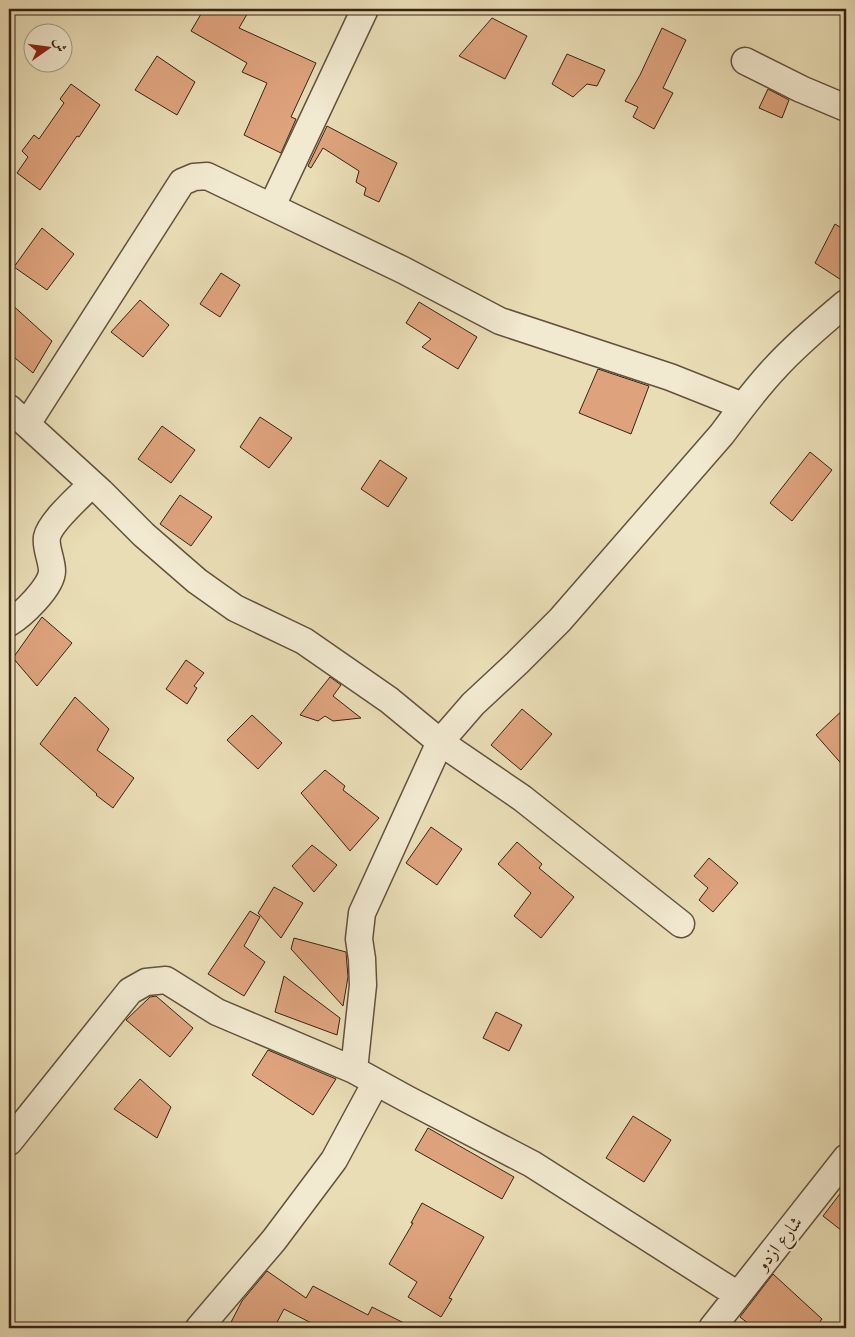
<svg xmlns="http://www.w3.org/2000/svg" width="855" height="1337" font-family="'Libre Caslon Text',Amiri,serif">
<rect width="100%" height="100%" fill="#e9ddb6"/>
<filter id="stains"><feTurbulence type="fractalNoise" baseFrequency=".004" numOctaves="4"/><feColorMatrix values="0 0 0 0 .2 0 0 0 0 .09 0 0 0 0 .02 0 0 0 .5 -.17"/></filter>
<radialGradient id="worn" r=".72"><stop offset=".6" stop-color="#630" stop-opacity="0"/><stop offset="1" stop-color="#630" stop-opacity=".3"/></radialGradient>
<path fill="#dea37d" stroke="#382313" d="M 204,9 L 250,9 L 239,28 L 316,63 L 291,117 L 296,119 L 281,153 L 244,135 L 267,83 L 242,72 L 247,63 L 191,31 Z
M 492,18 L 527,36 L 505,79 L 459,56 Z
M 662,28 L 686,40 L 663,88 L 673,93 L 654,129 L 633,117 L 638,107 L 625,101 L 640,75 Z
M 567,54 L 605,70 L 597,86 L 587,84 L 573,97 L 552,84 Z
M 157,56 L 195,82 L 177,115 L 135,90 Z
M 71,84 L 100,105 L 79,137 L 77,136 L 40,190 L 17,173 L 28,157 L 22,151 L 34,135 L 39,139 L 64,103 L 60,99 Z
M 768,89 L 789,100 L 782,118 L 759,108 Z
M 327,126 L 397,163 L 379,202 L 364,195 L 366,188 L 356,182 L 359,171 L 323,148 L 311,168 L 308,166 Z
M 835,224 L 846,231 L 846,283 L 815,263 Z
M 42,228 L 74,254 L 47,290 L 14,267 Z
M 221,273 L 240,285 L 220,317 L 200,304 Z
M 140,300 L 169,325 L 143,357 L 111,332 Z
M 9,302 L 52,341 L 33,373 L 9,353 Z
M 419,302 L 477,337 L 458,369 L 422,347 L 431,339 L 406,323 Z
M 598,369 L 649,386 L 631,434 L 579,413 Z
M 260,417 L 292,438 L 269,468 L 240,447 Z
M 162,426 L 195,450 L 171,483 L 138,459 Z
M 810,452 L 832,470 L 792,521 L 770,503 Z
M 380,460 L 407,478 L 388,507 L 361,489 Z
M 180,495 L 212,517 L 191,546 L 160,524 Z
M 42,617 L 72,643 L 37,686 L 13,658 Z
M 186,660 L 204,673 L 194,686 L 197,688 L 187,704 L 166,689 Z
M 330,677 L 341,685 L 333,696 L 361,718 L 333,721 L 325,716 L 318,721 L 300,715 Z
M 75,697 L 109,729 L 97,750 L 134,778 L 113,808 L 96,795 L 97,794 L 40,744 Z
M 846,707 L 846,769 L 816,735 Z
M 522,709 L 552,734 L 521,770 L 491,745 Z
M 252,715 L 282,743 L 258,769 L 227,740 Z
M 325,770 L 345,786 L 343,790 L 379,818 L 350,851 L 301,793 Z
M 431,827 L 462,849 L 437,885 L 406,863 Z
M 517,842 L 542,864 L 539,868 L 574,897 L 541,938 L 514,916 L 531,893 L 498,864 Z
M 312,845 L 337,865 L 314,892 L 292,866 Z
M 709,858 L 738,883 L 713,912 L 699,900 L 708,888 L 694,876 Z
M 274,887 L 303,903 L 281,938 L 258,913 Z
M 250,911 L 260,917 L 244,946 L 265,962 L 244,996 L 208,974 Z
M 294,938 L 346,952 L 348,977 L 343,1006 L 291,949 Z
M 284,976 L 340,1018 L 337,1035 L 275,1012 Z
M 156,996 L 193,1028 L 170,1057 L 126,1020 L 150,997 Z
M 496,1012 L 522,1025 L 509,1051 L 483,1038 Z
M 268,1050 L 336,1079 L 313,1115 L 252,1075 Z
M 140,1079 L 171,1107 L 157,1138 L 114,1109 Z
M 633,1116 L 671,1140 L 644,1182 L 606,1158 Z
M 428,1128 L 514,1177 L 502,1199 L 415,1150 Z
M 846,1186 L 846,1234 L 823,1216 Z
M 422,1203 L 484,1237 L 449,1298 L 452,1299 L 441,1317 L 408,1297 L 417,1282 L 389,1264 L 413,1223 L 411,1223 Z
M 267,1271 L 306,1298 L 313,1286 L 368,1315 L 372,1307 L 414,1328 L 321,1328 L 284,1309 L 274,1328 L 228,1328 L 242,1301 Z
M 773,1274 L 822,1319 L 815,1328 L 754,1328 L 740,1317 Z"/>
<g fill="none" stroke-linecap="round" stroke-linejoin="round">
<defs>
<path id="minor" d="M 745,61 L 801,89 L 846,108
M 272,206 L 365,9
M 9,408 L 101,492 L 144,535 L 197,581 L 235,608 L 304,641 L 389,700 L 440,742 L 522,798 L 681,924
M 27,424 L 182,182 L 194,177 L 207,176 L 403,270 L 500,321 L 670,377 L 743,406
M 9,623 C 22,615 52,587 52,571 C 52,560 45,547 47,537 C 50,522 81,495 92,484
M 9,1142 L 130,991 L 146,982 L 166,980 L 217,1012 L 354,1070
M 738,1295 L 532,1164 L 407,1099 L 354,1070 L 363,985 L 362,959 L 359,939 L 362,913 L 440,742 L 473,704 L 517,663 L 560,620 L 722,434 C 739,411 756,388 775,368 C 797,344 822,323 846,303
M 199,1328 L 274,1240 L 334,1160 L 376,1082
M 712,1328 L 846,1158"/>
</defs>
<use href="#minor" stroke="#64523c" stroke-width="29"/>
<use href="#minor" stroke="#f1e9d0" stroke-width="26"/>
</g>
<g text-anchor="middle" stroke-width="4" stroke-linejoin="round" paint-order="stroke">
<g font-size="18" fill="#382313" stroke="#f1e9d0">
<text transform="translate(779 1243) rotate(-52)" y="6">شارع ازدو</text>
</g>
</g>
<rect width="855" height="1337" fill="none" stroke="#e9ddb6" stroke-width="30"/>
<rect x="10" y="10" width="835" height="1317" fill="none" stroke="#382313" stroke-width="2.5"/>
<rect x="15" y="15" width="825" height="1307" fill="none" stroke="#382313"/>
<g transform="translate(48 48) rotate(76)"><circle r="24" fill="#f1e9d0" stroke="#a79a84"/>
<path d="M0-4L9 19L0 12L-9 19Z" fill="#8f2418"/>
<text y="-8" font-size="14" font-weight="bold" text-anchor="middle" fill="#382313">ش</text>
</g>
<rect width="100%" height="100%" filter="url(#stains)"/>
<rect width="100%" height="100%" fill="url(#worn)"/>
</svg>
